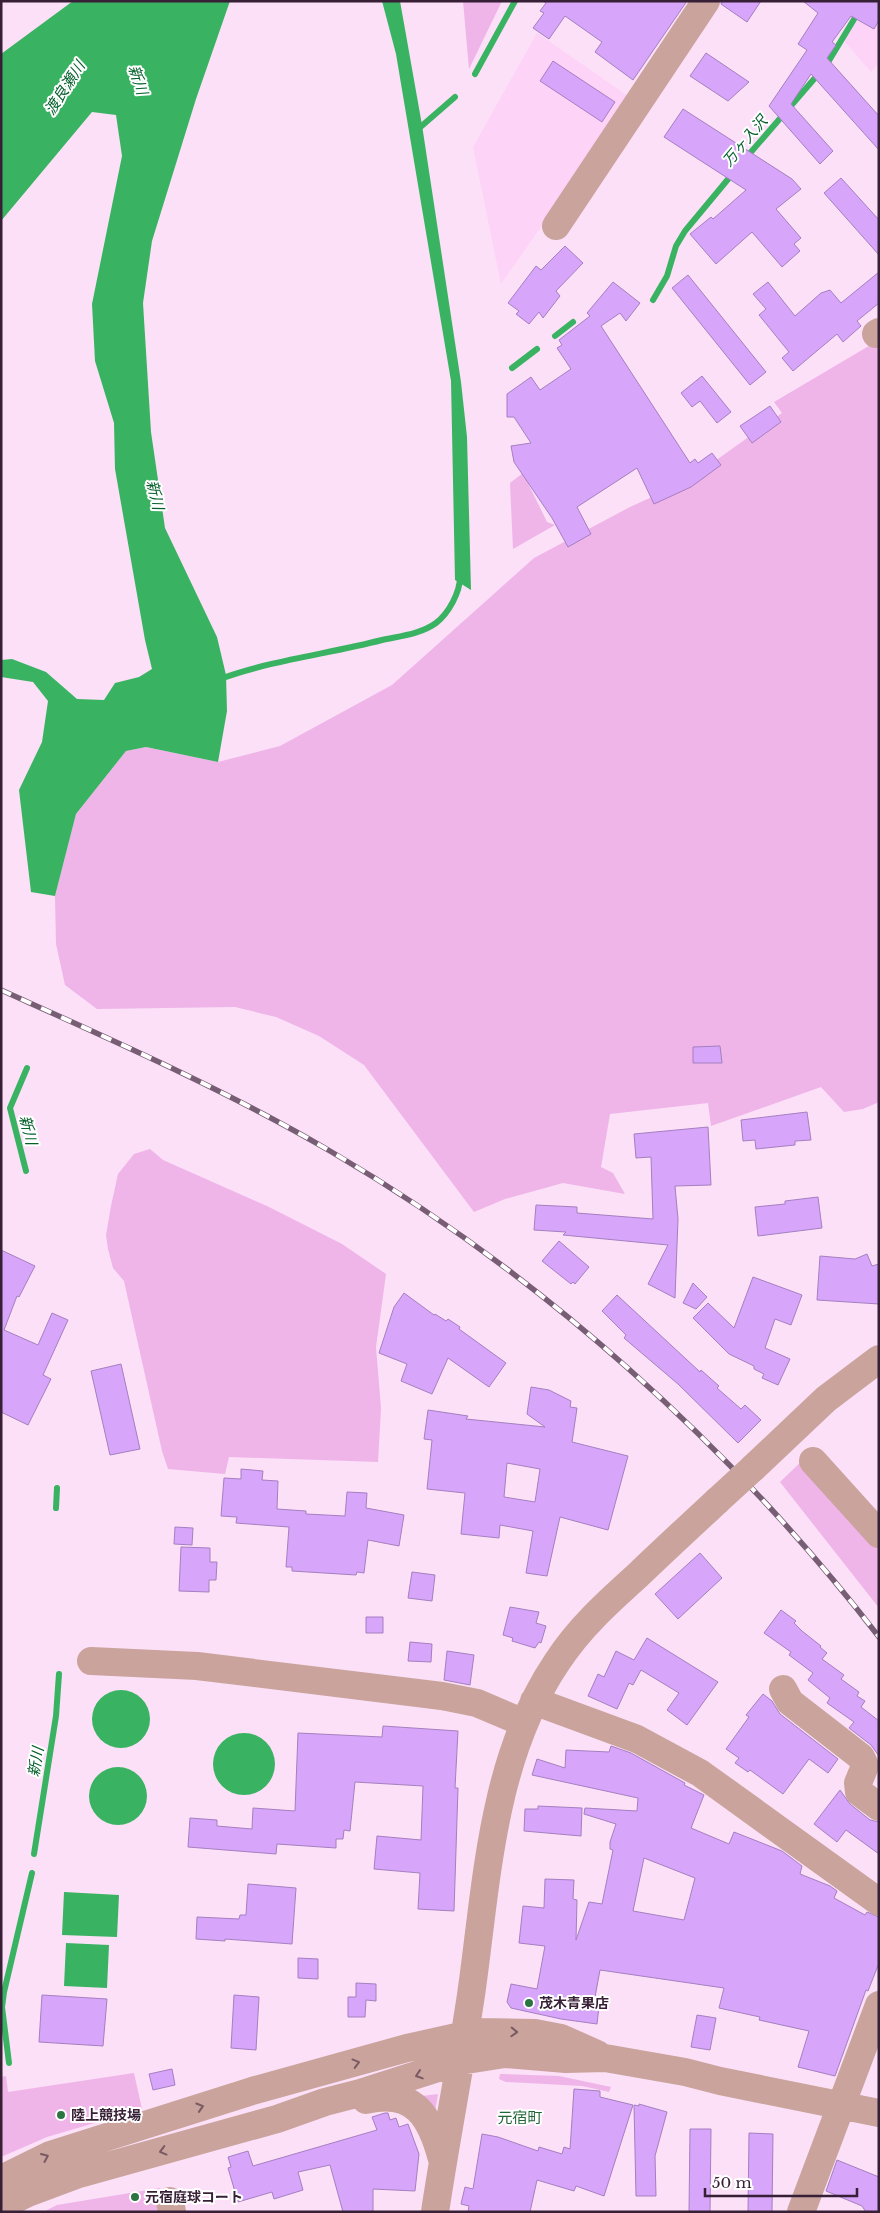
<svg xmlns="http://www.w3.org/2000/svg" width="880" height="2213" font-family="'Libre Baskerville','Noto Sans JP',serif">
<rect width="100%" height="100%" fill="#fbe0f7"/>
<path fill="#fed3f8" d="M 868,1 L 879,1 L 879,64 L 871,72 L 844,41 Z
M 537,33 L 631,98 L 501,284 L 473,147 Z"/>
<path fill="#efb4e8" d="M 463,1 L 502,1 L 469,69 Z
M 879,340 L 879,1102 L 863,1109 L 844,1112 L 821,1087 L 711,1126 L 708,1103 L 610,1114 L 601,1167 L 613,1173 L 625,1194 L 563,1183 L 505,1199 L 474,1212 L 364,1065 L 319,1036 L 276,1017 L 235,1007 L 97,1009 L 65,985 L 56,944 L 55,896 L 76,814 L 126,751 L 146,747 L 218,762 L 280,746 L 392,685 L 534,558 L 630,507 L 687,481 L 782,413 L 774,402 Z
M 523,473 L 547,522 L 555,525 L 513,549 L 510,483 Z
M 150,1149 L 163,1160 L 267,1206 L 342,1244 L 386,1274 L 376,1347 L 381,1408 L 378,1462 L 229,1457 L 225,1474 L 168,1469 L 162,1451 L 124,1281 L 113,1268 L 108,1249 L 106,1235 L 111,1206 L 118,1174 L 134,1154 Z
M 802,1461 L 879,1544 L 879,1608 L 780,1482 Z
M 134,2073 L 142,2109 L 47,2137 L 1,2157 L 1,2077 L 6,2076 L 8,2092 Z
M 500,2074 L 559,2076 L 611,2087 L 609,2092 L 582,2086 L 506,2082 L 499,2079 Z
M 438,2094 L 434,2117 L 422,2096 Z
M 160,2188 L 164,2212 L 43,2212 L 57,2205 Z"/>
<path fill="#39b362" d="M 73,1 L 230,1 L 196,99 L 152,241 L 143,303 L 151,432 L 165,528 L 217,637 L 226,675 L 227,711 L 218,762 L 146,747 L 126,751 L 76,814 L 55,896 L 31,892 L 19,790 L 42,742 L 48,701 L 33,682 L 1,677 L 1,660 L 12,659 L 46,672 L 77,699 L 104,700 L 115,683 L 139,677 L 152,669 L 145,640 L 115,469 L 114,423 L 95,361 L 92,304 L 122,156 L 116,115 L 92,112 L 1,221 L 1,54 Z
M 382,1 L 400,1 L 422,125 L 461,382 L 467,437 L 471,590 L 455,580 L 451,381 L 396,54 Z
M92 1719a29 29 0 1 1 58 0a29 29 0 1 1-58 0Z
M213 1764a31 31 0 1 1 62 0a31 31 0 1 1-62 0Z
M89 1796a29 29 0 1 1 58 0a29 29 0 1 1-58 0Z
M 64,1892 L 119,1895 L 117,1937 L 62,1935 Z
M 66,1943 L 109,1945 L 107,1988 L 64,1986 Z"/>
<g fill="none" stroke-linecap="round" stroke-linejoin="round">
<path stroke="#39b362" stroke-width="6" d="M 475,74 L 515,1
M 418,132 L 417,130 L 455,97
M 745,159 L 827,64 L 859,11
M 653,300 L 667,276 L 676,246 L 685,231 L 734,172
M 555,336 L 573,322
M 512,368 L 537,349
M 220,679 C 272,660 328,654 382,640 C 400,636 421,634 436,623 C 449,613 460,592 460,577
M 26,1171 L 10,1108 L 27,1068
M 56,1508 L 57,1488
M 34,1854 L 56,1716 L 59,1674
M 9,2063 L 2,2007 L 4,1992 L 32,1873"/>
</g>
<path fill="#d7a5fa" stroke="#a57fc0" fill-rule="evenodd" d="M 543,1 L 687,1 L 633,80 L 595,52 L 602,42 L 565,16 L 549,39 L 533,28 L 544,13 L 540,11 L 546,3 Z
M 722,1 L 761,1 L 747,22 L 721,4 Z
M 803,1 L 879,1 L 879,20 L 874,29 L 851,16 L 832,42 L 836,45 L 827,58 L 879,116 L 879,150 L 811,74 L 791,104 L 833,151 L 820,164 L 769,106 L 807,50 L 798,44 L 818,13 Z
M 706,53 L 749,82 L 728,101 L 690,76 Z
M 553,61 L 615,102 L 602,122 L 540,81 Z
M 683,109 L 792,179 L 801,189 L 776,209 L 801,238 L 794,244 L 800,251 L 782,267 L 752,232 L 716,264 L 690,234 L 711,217 L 713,219 L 746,190 L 664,137 Z
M 841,178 L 879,220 L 879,255 L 824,193 Z
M 565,246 L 583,263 L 556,291 L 560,296 L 543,318 L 539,312 L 529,324 L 516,314 L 519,311 L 508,303 L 536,266 L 541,270 Z
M 879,272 L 879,303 L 857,321 L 861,326 L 843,342 L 837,334 L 793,371 L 782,358 L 789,352 L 759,315 L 766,309 L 753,294 L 768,282 L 795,316 L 821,293 L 830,290 L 841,303 Z
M 688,275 L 766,372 L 750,385 L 672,288 Z
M 613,282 L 640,303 L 626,321 L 620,313 L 601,326 L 690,463 L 695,459 L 698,463 L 712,453 L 721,465 L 691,487 L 654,504 L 637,468 L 577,507 L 591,534 L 568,547 L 552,518 L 514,462 L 511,446 L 531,443 L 514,417 L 507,417 L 507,394 L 531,377 L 540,390 L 571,369 L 557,348 L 562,345 L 559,340 L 590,316 L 587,313 Z
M 702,376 L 731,412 L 717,423 L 700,401 L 692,407 L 681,393 Z
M 770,406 L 781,422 L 752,443 L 740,426 Z
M 720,1046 L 722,1063 L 693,1063 L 693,1047 Z
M 807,1112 L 811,1140 L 795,1141 L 795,1145 L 756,1149 L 755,1140 L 743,1141 L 741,1120 Z
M 708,1127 L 711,1185 L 675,1186 L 678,1219 L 675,1298 L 648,1284 L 668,1245 L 563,1235 L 566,1232 L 534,1230 L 536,1205 L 577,1207 L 577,1213 L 653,1219 L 651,1157 L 636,1158 L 634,1134 Z
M 818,1197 L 822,1228 L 758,1236 L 755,1207 L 785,1204 L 785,1201 Z
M 559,1241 L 589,1267 L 575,1284 L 573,1282 L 571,1284 L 542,1261 Z
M 1,1250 L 35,1266 L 19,1297 L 17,1296 L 4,1330 L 38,1345 L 52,1313 L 68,1320 L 43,1375 L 51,1379 L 28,1425 L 1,1412 Z
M 867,1254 L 872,1266 L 879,1264 L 879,1304 L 817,1300 L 820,1256 L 855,1259 Z
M 753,1277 L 802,1295 L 791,1325 L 775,1319 L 765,1348 L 790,1359 L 778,1385 L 762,1378 L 764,1374 L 754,1369 L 754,1366 L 729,1354 L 693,1318 L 708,1303 L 734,1328 Z
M 693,1283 L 707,1297 L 696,1309 L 683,1303 Z
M 404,1293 L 434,1315 L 435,1314 L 446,1321 L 448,1319 L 460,1327 L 459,1329 L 506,1363 L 489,1387 L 448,1358 L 432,1394 L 401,1381 L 407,1364 L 379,1353 L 394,1307 Z
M 617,1295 L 700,1372 L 701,1370 L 719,1386 L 717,1388 L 741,1409 L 745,1405 L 761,1420 L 738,1443 L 678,1384 L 624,1338 L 626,1335 L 602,1311 Z
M 121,1364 L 140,1449 L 110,1455 L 91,1371 Z
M 531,1387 L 549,1390 L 571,1401 L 570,1407 L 577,1408 L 572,1442 L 628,1456 L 608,1530 L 560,1517 L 547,1576 L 526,1573 L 533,1531 L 500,1525 L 499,1538 L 461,1534 L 465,1493 L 427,1489 L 432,1440 L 424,1439 L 428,1410 L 468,1416 L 466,1419 L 545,1427 L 527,1414 ZM 507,1463 L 540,1469 L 535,1502 L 504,1497 Z
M 241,1469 L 263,1471 L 262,1480 L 278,1481 L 277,1509 L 306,1511 L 306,1514 L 345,1516 L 347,1492 L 367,1493 L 366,1508 L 404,1515 L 399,1546 L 368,1540 L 364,1573 L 357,1572 L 356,1575 L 292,1571 L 292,1567 L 286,1567 L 289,1527 L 236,1523 L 237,1517 L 221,1516 L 224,1478 L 241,1479 Z
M 175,1527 L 193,1528 L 192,1545 L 174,1544 Z
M 181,1547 L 210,1548 L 210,1562 L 217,1562 L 216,1580 L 209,1580 L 209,1592 L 179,1591 Z
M 700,1553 L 722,1578 L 678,1619 L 655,1594 Z
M 412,1572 L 435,1575 L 432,1601 L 408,1598 Z
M 510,1607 L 539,1612 L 536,1623 L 546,1626 L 541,1643 L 539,1642 L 535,1648 L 512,1641 L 513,1638 L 503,1635 Z
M 781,1610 L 796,1621 L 794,1623 L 802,1631 L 821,1646 L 820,1647 L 827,1653 L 822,1659 L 844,1675 L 841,1679 L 859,1692 L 857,1696 L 865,1701 L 861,1707 L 879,1721 L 879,1756 L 871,1745 L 849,1728 L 854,1722 L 827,1703 L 830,1698 L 808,1680 L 813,1673 L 789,1655 L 791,1652 L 764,1633 Z
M 366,1617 L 383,1617 L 383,1633 L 366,1633 Z
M 647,1638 L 718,1682 L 687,1725 L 667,1710 L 679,1693 L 641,1670 L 633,1685 L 629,1683 L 617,1709 L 588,1696 L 598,1674 L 604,1677 L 616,1651 L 634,1660 Z
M 410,1642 L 432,1644 L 431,1662 L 408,1661 Z
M 447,1651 L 474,1655 L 470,1685 L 444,1680 Z
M 763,1694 L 772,1701 L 780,1714 L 838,1759 L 828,1773 L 809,1759 L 783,1794 L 750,1770 L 748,1772 L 735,1763 L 739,1758 L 726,1749 L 749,1717 L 746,1715 Z
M 383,1726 L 458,1731 L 455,1788 L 458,1788 L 454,1911 L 418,1909 L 420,1873 L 374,1869 L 377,1836 L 421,1840 L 423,1786 L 355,1782 L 350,1831 L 344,1830 L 343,1839 L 336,1839 L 336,1848 L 277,1844 L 276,1854 L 188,1847 L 190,1818 L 217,1820 L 217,1826 L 252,1829 L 253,1808 L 295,1811 L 298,1733 L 382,1737 Z
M 611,1746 L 631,1753 L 685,1783 L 684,1785 L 704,1795 L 691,1828 L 729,1844 L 734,1832 L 782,1851 L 802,1866 L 800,1874 L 830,1886 L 837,1891 L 834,1898 L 865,1915 L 867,1912 L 879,1917 L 879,1963 L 868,1991 L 866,1990 L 835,2076 L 798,2067 L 809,2031 L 759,2020 L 760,2017 L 719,2008 L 724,1988 L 600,1970 L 595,1997 L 600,1998 L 597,2024 L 561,2019 L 511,2008 L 507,2002 L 511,1984 L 537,1989 L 545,1946 L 519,1943 L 523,1906 L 544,1908 L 545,1879 L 574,1880 L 573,1899 L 577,1900 L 576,1940 L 589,1902 L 602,1904 L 613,1850 L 610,1849 L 610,1842 L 616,1824 L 584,1814 L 585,1808 L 637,1811 L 638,1798 L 532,1775 L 537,1759 L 565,1768 L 566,1750 L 609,1752 ZM 644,1858 L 695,1878 L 684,1920 L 633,1911 Z
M 840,1790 L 850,1804 L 870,1820 L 879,1822 L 879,1854 L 846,1830 L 837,1842 L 814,1824 Z
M 538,1806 L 582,1808 L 581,1836 L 524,1831 L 525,1809 L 538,1809 Z
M 248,1884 L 296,1888 L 292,1944 L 225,1939 L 225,1941 L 196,1939 L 197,1917 L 239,1919 L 240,1915 L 246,1915 Z
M 298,1958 L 318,1959 L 318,1979 L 298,1978 Z
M 356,1983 L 376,1984 L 376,2001 L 366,2000 L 365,2017 L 348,2017 L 348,1997 L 356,1997 Z
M 42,1995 L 107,1999 L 103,2046 L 39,2042 Z
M 234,1995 L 259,1997 L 256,2050 L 231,2048 Z
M 697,2015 L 716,2018 L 710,2050 L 691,2047 Z
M 172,2069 L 175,2085 L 153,2090 L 149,2074 Z
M 574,2089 L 600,2091 L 600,2097 L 633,2105 L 604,2196 L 576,2186 L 574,2191 L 537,2180 L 530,2212 L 468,2212 L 469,2206 L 461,2204 L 465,2187 L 473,2189 L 482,2134 L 498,2137 L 538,2151 L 539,2147 L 562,2154 L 564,2147 L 570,2149 Z
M 639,2104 L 667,2112 L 655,2156 L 656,2196 L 636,2196 L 634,2105 L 639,2106 Z
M 385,2113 L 388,2113 L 390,2120 L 396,2118 L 399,2127 L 408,2124 L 419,2154 L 415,2191 L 373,2189 L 373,2212 L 343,2212 L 330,2165 L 298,2172 L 303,2190 L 274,2199 L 272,2192 L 238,2202 L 228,2168 L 231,2167 L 228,2157 L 248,2151 L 253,2166 L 377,2130 L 372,2117 Z
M 690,2129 L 711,2129 L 710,2212 L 689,2212 Z
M 749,2133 L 773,2134 L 772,2212 L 748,2212 Z
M 837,2160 L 879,2177 L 879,2212 L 866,2212 L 862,2206 L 826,2191 Z"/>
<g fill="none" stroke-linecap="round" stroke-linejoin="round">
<path stroke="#c9a39c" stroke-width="28" d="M 556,226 L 706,1
M 876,334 L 879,332
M 813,1461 L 879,1534
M 753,1468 L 826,1399 L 879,1359
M 91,1661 L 197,1666 L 442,1696 L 477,1703 L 524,1723
M 783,1689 L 790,1702 L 861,1757 L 865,1766 L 858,1783 L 859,1792 L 879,1807
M 534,1701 L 637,1739 L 700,1773 L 879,1902
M 366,2100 C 415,2088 431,2118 442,2159
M 1,2179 L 50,2155 L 252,2091 L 407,2048 L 479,2032 L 535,2033 L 561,2038 L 597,2054
M 170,2201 L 172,2212
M 1,2206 L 28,2193 L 79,2174 L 277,2119 L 325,2102 L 360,2093 L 460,2061 L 505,2054 L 566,2059 L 605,2058 L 685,2072 L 720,2081 L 879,2113
M 435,2212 C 446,2139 460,2068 471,1995 C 487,1883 491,1760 557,1662 C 579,1628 608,1602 638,1575 C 664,1550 690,1526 717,1501
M 801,2212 L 879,2005"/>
<defs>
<path id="rail" d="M 1,990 C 112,1040 224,1089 330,1151 C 539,1273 731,1445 879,1637"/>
</defs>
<use href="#rail" stroke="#775e74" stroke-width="5.5"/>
<use href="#rail" stroke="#fff" stroke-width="4" stroke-dasharray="11" stroke-linecap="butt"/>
<path stroke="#c9a39c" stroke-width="28" d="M 717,1501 L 753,1468"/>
</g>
<defs><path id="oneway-chevron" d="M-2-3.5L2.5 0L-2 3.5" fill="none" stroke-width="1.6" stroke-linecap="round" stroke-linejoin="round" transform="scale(1.25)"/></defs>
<g stroke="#795a63">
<use href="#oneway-chevron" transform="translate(514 2032) rotate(2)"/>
<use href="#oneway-chevron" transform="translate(356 2063) rotate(-15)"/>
<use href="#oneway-chevron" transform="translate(419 2075) rotate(162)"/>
<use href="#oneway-chevron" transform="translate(200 2107) rotate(-17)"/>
<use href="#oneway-chevron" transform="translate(163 2151) rotate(165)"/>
<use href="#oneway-chevron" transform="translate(45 2157) rotate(-24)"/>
</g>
<g fill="#2c7542" stroke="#fff" stroke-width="2">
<circle cx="529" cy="2003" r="5"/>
<circle cx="61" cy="2115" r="5"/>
<circle cx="135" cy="2197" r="5"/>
</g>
<g text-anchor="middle" stroke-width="4" stroke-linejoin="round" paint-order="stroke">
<g font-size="14" font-weight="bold" fill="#371f35" stroke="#fff" text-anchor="start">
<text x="539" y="2008">茂木青果店</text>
<text x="71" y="2120">陸上競技場</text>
<text x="145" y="2202">元宿庭球コート</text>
</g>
<g font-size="15" font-style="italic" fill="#05602c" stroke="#fff">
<text transform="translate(138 80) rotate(72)" y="5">新川</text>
<text transform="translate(65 88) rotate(-57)" y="5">渡良瀬川</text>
<text transform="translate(745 141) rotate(-50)" y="5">万ヶ入沢</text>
<text transform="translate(155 495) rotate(77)" y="5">新川</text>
<text transform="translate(28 1130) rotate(76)" y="5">新川</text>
<text transform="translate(36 1762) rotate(-81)" y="5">新川</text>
</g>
<g font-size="15" fill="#226537" stroke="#fff">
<text x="520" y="2123">元宿町</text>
</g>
</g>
<rect width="880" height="2213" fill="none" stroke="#371f35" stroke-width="5"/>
<path d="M705 2188v8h152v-8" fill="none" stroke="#371f35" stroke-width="2.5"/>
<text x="712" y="2188" font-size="15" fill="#371f35" stroke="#ffffff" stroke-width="4" paint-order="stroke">50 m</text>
</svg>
